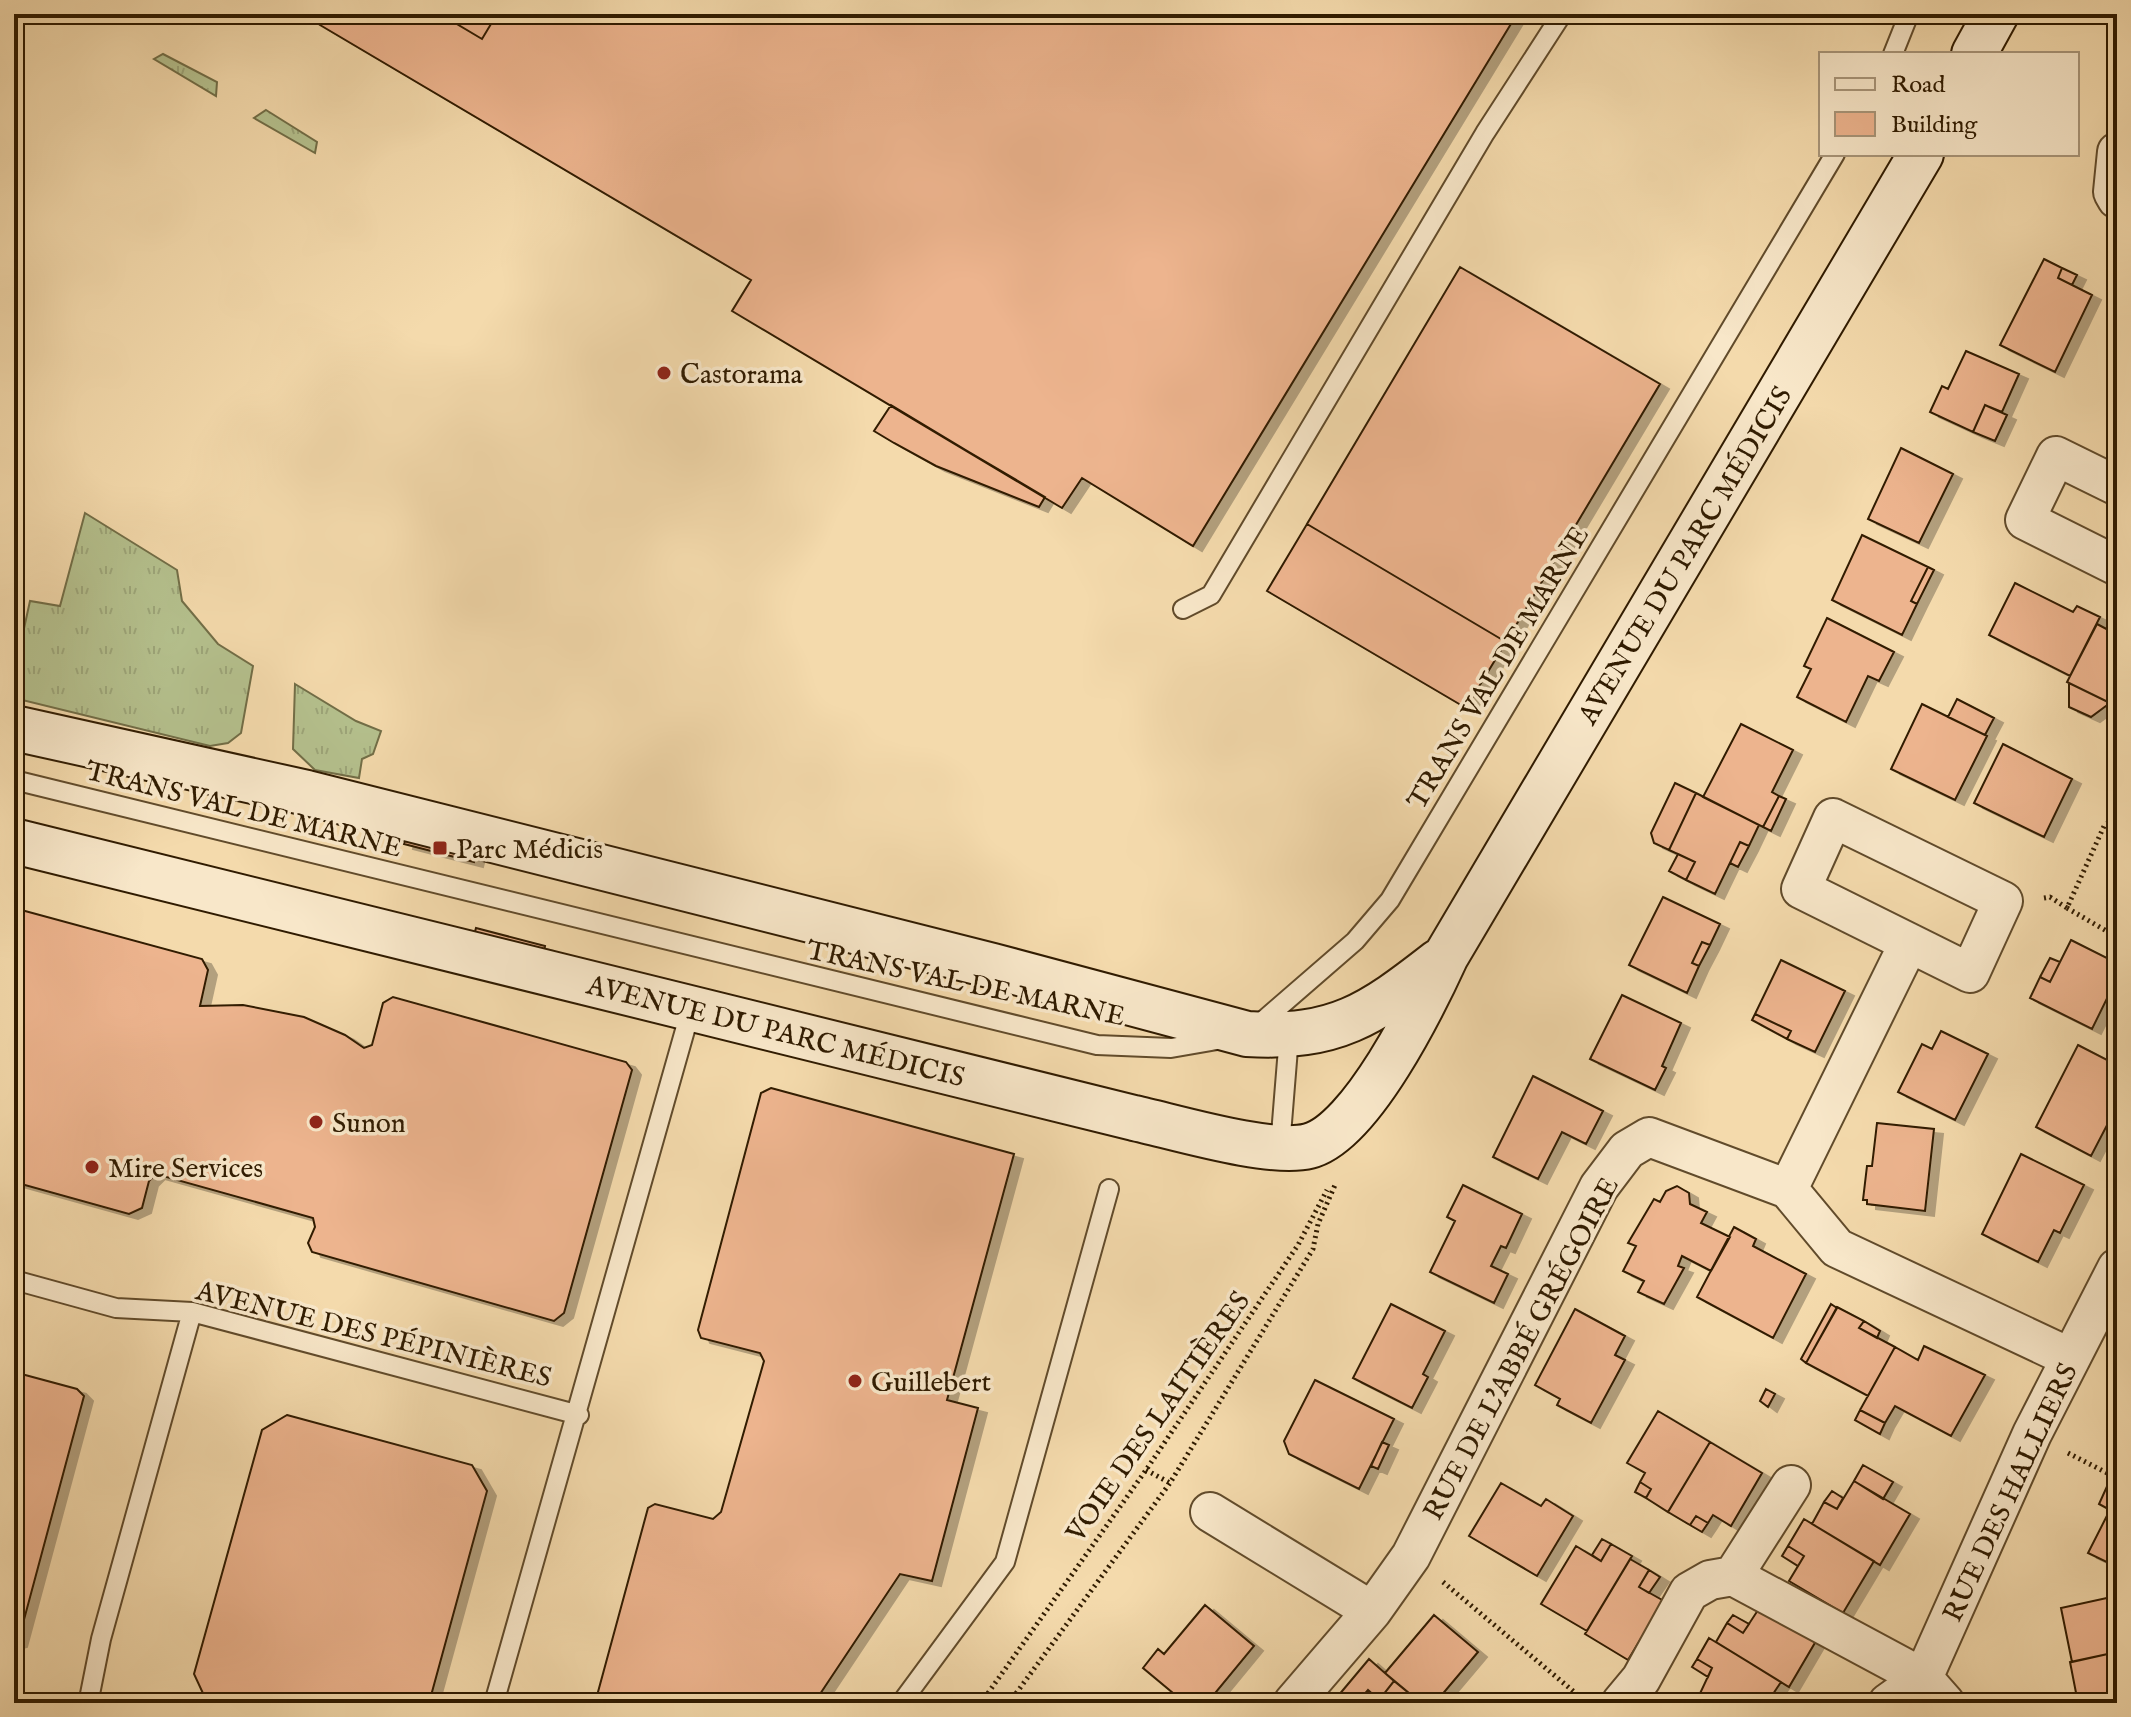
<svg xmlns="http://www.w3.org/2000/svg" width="2131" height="1717" font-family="'IM FELL English',serif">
<defs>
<pattern id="grass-tufts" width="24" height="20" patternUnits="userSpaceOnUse" patternTransform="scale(2)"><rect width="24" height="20" fill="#b5c18e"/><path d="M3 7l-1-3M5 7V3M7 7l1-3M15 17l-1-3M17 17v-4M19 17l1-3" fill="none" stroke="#9ca579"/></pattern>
<filter id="shadow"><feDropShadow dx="9" dy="5" stdDeviation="0" flood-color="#0004"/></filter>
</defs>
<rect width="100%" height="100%" fill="#f4daac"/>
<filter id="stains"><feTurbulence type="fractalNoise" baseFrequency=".0025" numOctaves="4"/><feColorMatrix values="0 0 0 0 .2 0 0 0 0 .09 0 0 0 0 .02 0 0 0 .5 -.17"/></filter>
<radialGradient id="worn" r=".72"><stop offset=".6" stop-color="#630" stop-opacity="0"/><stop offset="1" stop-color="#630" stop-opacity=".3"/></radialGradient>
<path fill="url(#grass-tufts)" stroke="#726e47" stroke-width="2" d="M 163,54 L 217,82 L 216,96 L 154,59 Z
M 266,110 L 317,142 L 315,153 L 254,118 Z
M 85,513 L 177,570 L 182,601 L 218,644 L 253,666 L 241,733 L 228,743 L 210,746 L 14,698 L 14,631 L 23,633 L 30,601 L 60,606 Z
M 295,684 L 356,721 L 381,731 L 373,754 L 362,759 L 359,778 L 315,770 L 293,749 Z"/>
<path fill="#edb48e" stroke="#301b00" stroke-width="2" filter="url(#shadow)" d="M 327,14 L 440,14 L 482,39 L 497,14 L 1517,14 L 1193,546 L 1082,478 L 1062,508 L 732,311 L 751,280 L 320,25 Z
M 440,14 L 497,14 L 482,39 Z
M 2044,259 L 2062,268 L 2058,278 L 2092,295 L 2055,372 L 2000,345 Z
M 1460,267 L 1660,384 L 1506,642 L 1307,524 Z
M 2062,268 L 2077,275 L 2072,285 L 2058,278 Z
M 1966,351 L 2019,374 L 2002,412 L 1985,405 L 1973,432 L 1930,412 L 1942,386 L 1948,389 Z
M 891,405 L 969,452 L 1045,497 L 1039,507 L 936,466 L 894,443 L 874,431 Z
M 1985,405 L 2007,415 L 1995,441 L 1973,432 Z
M 1901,448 L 1953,474 L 1919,543 L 1868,519 Z
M 1307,524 L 1506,642 L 1466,708 L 1267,591 Z
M 1862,535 L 1928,567 L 1911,601 L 1917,604 L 1902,635 L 1832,600 Z
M 1928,567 L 1934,570 L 1917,604 L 1911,601 Z
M 2015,583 L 2073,612 L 2077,606 L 2100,617 L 2070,676 L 1989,635 Z
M 1827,618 L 1894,652 L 1879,681 L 1868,676 L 1846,722 L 1797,697 L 1811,669 L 1804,666 Z
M 2097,624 L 2116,634 L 2112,642 L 2117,644 L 2117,715 L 2110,703 L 2067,682 Z
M 2069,683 L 2110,703 L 2091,717 L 2069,707 Z
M 1957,699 L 1994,718 L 1985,735 L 1948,717 Z
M 1922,704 L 1987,736 L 1955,800 L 1891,769 Z
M 1741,724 L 1793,750 L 1772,792 L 1779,796 L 1763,827 L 1703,797 Z
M 2003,744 L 2072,779 L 2044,837 L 1974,803 Z
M 1675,783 L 1696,793 L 1669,850 L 1654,843 L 1651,833 Z
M 1696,793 L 1759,825 L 1749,846 L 1740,842 L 1715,894 L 1686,880 L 1695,862 L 1669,850 Z
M 1779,796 L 1786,799 L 1771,831 L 1763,827 Z
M 407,833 L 477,850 L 474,862 L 404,844 Z
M 1740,842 L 1749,846 L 1738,867 L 1730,863 Z
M 1678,854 L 1695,862 L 1686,880 L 1669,871 Z
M 1663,897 L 1720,924 L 1710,945 L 1702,942 L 1692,963 L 1699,966 L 1687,993 L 1629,965 Z
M 14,908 L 202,959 L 208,970 L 200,1006 L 243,1005 L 304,1017 L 345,1035 L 364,1048 L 372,1045 L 383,1003 L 393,997 L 626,1062 L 632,1070 L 564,1313 L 554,1321 L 312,1252 L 308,1243 L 315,1227 L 313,1218 L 156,1174 L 149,1181 L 142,1208 L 129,1214 L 14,1182 Z
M 476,928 L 545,946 L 543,957 L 473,939 Z
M 2071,940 L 2117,963 L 2117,978 L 2092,1029 L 2030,998 L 2040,977 L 2050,982 Z
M 1702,942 L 1710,945 L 1699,966 L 1692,963 Z
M 2050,958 L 2060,962 L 2050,982 L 2040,977 Z
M 1781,960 L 1845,991 L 1815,1052 L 1787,1039 L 1791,1031 L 1755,1014 Z
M 1622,995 L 1681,1023 L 1662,1066 L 1666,1068 L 1655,1090 L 1590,1059 Z
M 1755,1014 L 1791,1031 L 1787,1039 L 1752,1020 Z
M 1941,1031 L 1988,1054 L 1955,1120 L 1898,1092 L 1922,1044 L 1932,1049 Z
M 2078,1045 L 2117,1065 L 2117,1106 L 2091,1156 L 2036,1127 Z
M 1533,1076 L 1603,1111 L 1586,1144 L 1562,1132 L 1538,1179 L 1493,1157 Z
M 771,1088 L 1014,1154 L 947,1400 L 978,1408 L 932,1581 L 900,1574 L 814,1703 L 595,1703 L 648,1508 L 655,1504 L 713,1519 L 721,1512 L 764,1361 L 760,1353 L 701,1338 L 698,1330 L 761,1093 Z
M 1877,1123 L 1934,1129 L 1925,1211 L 1867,1204 L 1867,1200 L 1863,1200 L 1867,1166 L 1872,1166 Z
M 2021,1154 L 2084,1185 L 2060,1233 L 2054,1230 L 2038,1262 L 1982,1234 Z
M 1463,1185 L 1522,1214 L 1506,1248 L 1501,1246 L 1491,1266 L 1508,1274 L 1494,1303 L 1430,1272 L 1455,1221 L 1447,1217 Z
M 1677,1186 L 1689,1193 L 1690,1204 L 1707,1212 L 1701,1223 L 1730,1237 L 1711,1271 L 1682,1256 L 1678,1266 L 1684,1268 L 1664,1304 L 1638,1292 L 1644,1281 L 1623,1271 L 1636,1246 L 1628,1243 L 1654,1199 L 1660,1202 L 1666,1191 Z
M 1734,1227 L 1756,1239 L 1753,1246 L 1806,1274 L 1773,1338 L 1697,1297 Z
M 1391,1304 L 1445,1331 L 1423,1374 L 1428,1377 L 1412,1408 L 1353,1378 Z
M 1831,1304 L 1837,1308 L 1806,1363 L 1801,1359 Z
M 1837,1307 L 1864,1321 L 1859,1328 L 1895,1347 L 1868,1396 L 1806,1363 Z
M 1575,1309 L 1625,1336 L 1615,1355 L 1625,1360 L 1591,1423 L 1557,1405 L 1560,1399 L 1535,1385 Z
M 1864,1321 L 1880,1331 L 1877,1338 L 1859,1328 Z
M 1924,1346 L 1985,1375 L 1951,1436 L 1895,1406 L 1885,1423 L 1860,1410 L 1895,1347 L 1918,1360 Z
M 14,1372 L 77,1389 L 84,1396 L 18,1642 L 14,1643 Z
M 1315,1380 L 1394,1419 L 1359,1489 L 1289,1454 L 1284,1441 Z
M 1766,1389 L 1775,1394 L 1768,1407 L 1760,1401 Z
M 1860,1410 L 1885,1423 L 1880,1434 L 1855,1420 Z
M 1658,1411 L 1710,1442 L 1668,1512 L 1646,1498 L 1651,1489 L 1640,1482 L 1645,1473 L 1627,1463 Z
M 287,1415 L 472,1465 L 487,1491 L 429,1703 L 207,1702 L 194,1674 L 262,1430 Z
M 1382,1442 L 1389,1445 L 1378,1469 L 1371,1466 Z
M 1710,1442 L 1762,1473 L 1731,1526 L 1713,1515 L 1708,1523 L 1696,1516 L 1690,1525 L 1668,1512 Z
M 1863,1465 L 1893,1482 L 1883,1499 L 1854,1481 Z
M 1854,1481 L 1910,1514 L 1880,1565 L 1812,1524 L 1824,1502 L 1837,1509 Z
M 1640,1482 L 1651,1489 L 1646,1498 L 1635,1492 Z
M 2109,1482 L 2117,1487 L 2110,1510 L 2099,1504 Z
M 1501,1483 L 1541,1506 L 1546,1499 L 1573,1516 L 1537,1576 L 1469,1536 Z
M 1832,1491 L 1843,1498 L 1837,1509 L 1824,1502 Z
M 2117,1496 L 2117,1567 L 2088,1553 Z
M 1696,1516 L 1708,1523 L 1702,1532 L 1690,1525 Z
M 1804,1519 L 1874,1561 L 1843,1613 L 1789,1581 L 1804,1556 L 1788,1546 Z
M 1602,1539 L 1611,1544 L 1601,1561 L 1592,1555 Z
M 1611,1544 L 1632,1556 L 1587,1631 L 1541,1604 L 1576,1546 L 1601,1561 Z
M 1788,1546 L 1804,1556 L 1798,1566 L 1782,1556 Z
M 1630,1559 L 1649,1570 L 1639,1587 L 1664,1601 L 1628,1660 L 1585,1634 Z
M 1649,1570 L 1660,1577 L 1649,1593 L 1639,1587 Z
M 2116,1596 L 2117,1652 L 2072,1662 L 2061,1608 Z
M 1205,1605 L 1254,1646 L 1207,1703 L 1185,1703 L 1143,1668 L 1158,1649 L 1164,1654 Z
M 1760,1607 L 1816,1641 L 1789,1687 L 1716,1642 L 1727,1623 L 1743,1633 Z
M 1434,1615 L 1478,1652 L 1435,1703 L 1421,1703 L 1385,1673 Z
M 1733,1615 L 1749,1624 L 1743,1633 L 1727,1623 Z
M 1709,1638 L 1781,1682 L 1767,1703 L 1696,1702 L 1712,1668 L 1697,1659 Z
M 2117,1652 L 2117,1703 L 2078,1703 L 2070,1662 Z
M 1369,1659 L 1394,1681 L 1379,1700 L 1368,1690 L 1357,1703 L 1346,1703 L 1338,1696 Z
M 1697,1659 L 1712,1668 L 1708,1677 L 1692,1667 Z
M 1394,1681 L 1421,1703 L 1357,1703 L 1368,1690 L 1379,1700 Z"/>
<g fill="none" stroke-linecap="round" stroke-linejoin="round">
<defs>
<path id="lane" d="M 1893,54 L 1909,14
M 1183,609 L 1211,595 L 1485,133 L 1562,14
M 14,780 L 1097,1045 L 1171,1048 L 1223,1039
M 1257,1026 L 1355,941 L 1390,900 L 1835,154
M 1280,1147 L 1289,1036
M 14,1280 L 116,1308 L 192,1312 L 579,1415
M 94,1703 L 90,1694 L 101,1639 L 192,1312
M 494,1703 L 691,1009
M 901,1703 L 1005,1562 L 1109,1189"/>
<path id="street" d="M 2117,152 L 2113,192 L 2117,199
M 2117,486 L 2056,456 L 2025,520 L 2117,566
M 1833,818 L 2003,901 L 1970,973 L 1801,889 Z
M 1788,1189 L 1909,943
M 1210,1512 L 1372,1611
M 1733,1576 L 1791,1485
M 1293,1703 L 1372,1611 L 1411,1556 L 1599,1187 L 1627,1150 L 1649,1137 L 1788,1189 L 1837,1248 L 2071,1358
M 1621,1703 L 1641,1679 L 1689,1592 L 1710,1580 L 1733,1576 L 1923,1678 L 1945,1703
M 1888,1703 L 1923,1678 L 2032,1434 L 2117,1268"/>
<path id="secondary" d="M 1974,54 L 1996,14
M 14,728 L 307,793 L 993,966 L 1247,1034 C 1336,1039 1370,1015 1438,962
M 14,841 L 1134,1118 C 1175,1127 1270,1156 1309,1146 C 1361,1133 1424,1004 1446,956 L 1921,154"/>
</defs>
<use href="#lane" stroke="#614b2b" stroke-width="22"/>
<use href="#street" stroke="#614b2b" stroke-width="42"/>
<use href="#secondary" stroke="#301b00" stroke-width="48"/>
<path stroke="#301b00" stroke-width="5" stroke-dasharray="2 4" stroke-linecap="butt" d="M 2044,898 L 2050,897 L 2067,908 L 2105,824 L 2117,820
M 2067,908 L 2117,937
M 2068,1453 L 2117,1478
M 1146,1470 L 1170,1483
M 1443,1582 L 1579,1696
M 981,1703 L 1146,1470 L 1298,1245 L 1327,1190
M 1009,1703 L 1170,1483 L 1313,1249 L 1318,1224 L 1335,1185"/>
<use href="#lane" stroke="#f8e7c9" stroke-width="18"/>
<use href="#street" stroke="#f8e7c9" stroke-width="38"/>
<use href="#secondary" stroke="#f8e7c9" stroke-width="44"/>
</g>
<g fill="#8f2418" stroke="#f8e7c9" stroke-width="3">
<circle cx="664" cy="373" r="8"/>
<rect x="432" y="840" width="16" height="16" rx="4"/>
<circle cx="316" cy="1122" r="8"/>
<circle cx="92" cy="1167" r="8"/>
<circle cx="855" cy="1381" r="8"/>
</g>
<g text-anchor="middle" stroke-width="7" stroke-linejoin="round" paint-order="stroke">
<g font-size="28" fill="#301b00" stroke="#f8e7c9" text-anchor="start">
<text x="680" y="383">Castorama</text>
<text x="456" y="858">Parc Médicis</text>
<text x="332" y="1132">Sunon</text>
<text x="108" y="1177">Mire Services</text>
<text x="871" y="1391">Guillebert</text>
</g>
<g font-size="28" fill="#301b00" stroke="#f8e7c9">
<text transform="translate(1684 555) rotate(-59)" y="10">AVENUE DU PARC MÉDICIS</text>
<text transform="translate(1497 667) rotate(-59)" y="10">TRANS VAL DE MARNE</text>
<text transform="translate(244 808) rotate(14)" y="10">TRANS VAL DE MARNE</text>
<text transform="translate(966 982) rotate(12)" y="10">TRANS VAL DE MARNE</text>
<text transform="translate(776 1030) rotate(14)" y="10">AVENUE DU PARC MÉDICIS</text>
<text transform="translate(374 1333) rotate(14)" y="10">AVENUE DES PÉPINIÈRES</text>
<text transform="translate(1520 1348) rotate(-62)" y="10">RUE DE L'ABBÉ GRÉGOIRE</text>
<text transform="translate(1157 1416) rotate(-55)" y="10">VOIE DES LAITIÈRES</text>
<text transform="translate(2009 1492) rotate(-65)" y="10">RUE DES HALLIERS</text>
</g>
</g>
<rect width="2131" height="1717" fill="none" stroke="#f4daac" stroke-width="48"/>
<rect x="16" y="16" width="2099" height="1685" fill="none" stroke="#301b00" stroke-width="4"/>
<rect x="24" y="24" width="2083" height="1669" fill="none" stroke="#301b00" stroke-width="2"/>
<rect x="1819" y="52" width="260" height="104" fill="#f8e7c9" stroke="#a89579" stroke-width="2"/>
<rect x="1835" y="78" width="40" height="12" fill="#f8e7c9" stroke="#a89579" stroke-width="2"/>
<text x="1891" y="92" font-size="24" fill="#301b00">Road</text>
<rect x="1835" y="112" width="40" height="24" fill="#edb48e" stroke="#a89579" stroke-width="2"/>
<text x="1891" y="132" font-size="24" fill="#301b00">Building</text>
<rect width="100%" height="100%" filter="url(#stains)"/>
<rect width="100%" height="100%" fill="url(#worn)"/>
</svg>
